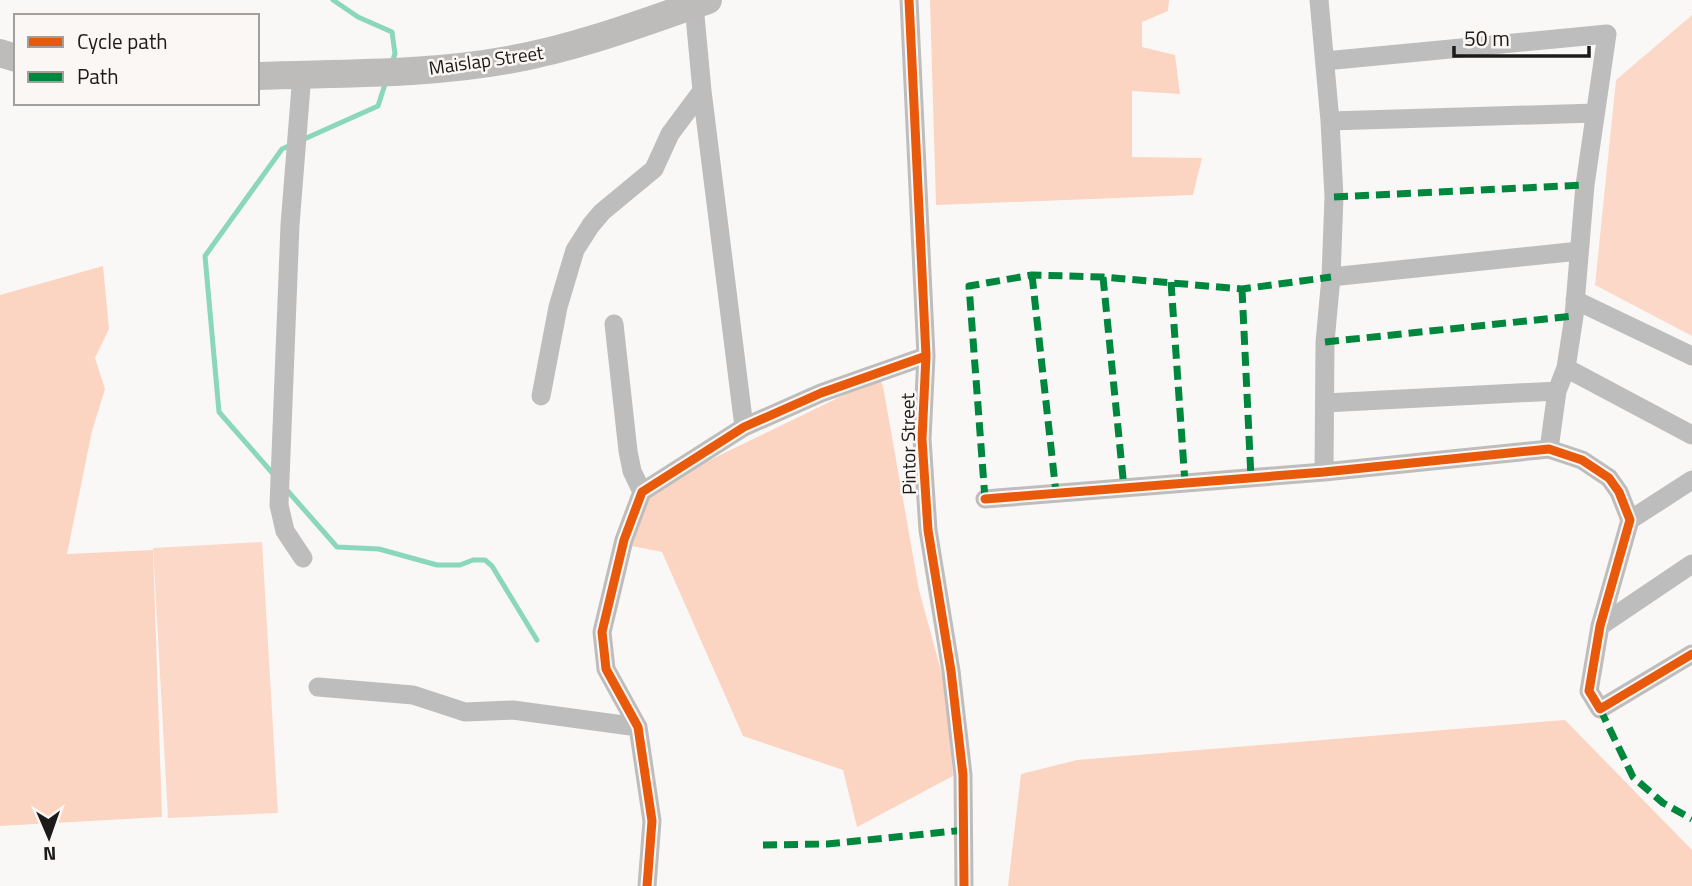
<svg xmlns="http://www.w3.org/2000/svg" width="1692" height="886" font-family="'Titillium Web',sans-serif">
<rect width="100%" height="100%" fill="#faf8f6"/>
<path fill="#fcd8c8" d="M 1692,15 L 1692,336 L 1595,285 L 1616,80 Z
M 262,542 L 278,813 L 168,818 L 153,548 Z"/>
<path fill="#fcd4c2" d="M 930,0 L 1169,0 L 1168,11 L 1142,22 L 1142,47 L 1175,55 L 1180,94 L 1132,91 L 1132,157 L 1202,158 L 1193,195 L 936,205 Z
M 103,266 L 109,329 L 95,358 L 105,389 L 92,431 L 67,554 L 153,550 L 162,817 L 0,826 L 0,295 Z
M 879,378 L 883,386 L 919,590 L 946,689 L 953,776 L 857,827 L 843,770 L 743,736 L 662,552 L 632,546 L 646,491 Z
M 1565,720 L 1692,850 L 1692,886 L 1008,886 L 1021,774 L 1077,760 Z"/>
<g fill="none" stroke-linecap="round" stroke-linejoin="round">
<path stroke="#8ad7bd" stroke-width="5" d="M 333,0 L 358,17 L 392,32 L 395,54 L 392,62
M 302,140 L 378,106 L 386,81
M 275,476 L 219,412 L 205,256 L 282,149 L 293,144
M 286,489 L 337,547 L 379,549 L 437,565 L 460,565 L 473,560 L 485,560 L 492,566 L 537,640"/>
<path stroke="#bebdbd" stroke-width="19" d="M 909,0 L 926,356 L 922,439 L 928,530 L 951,671 L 963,775 L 964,886
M 1319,0 L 1330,121 L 1334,197 L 1331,277 L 1325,342 L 1324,472
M 1325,61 L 1607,34 L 1585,185 L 1574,316 L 1566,368 L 1557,391 L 1549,449
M 302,74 L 290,225 L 279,505 L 285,531 L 303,558
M 702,91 L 744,427
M 1330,121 L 1595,113
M 1331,277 L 1579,251
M 1575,300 L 1692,356
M 614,324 L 628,451 L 632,471 L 642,492
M 1566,368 L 1692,435
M 541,396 L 558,307 L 575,250 L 591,225 L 602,212 L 654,169 L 670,134 L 702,91 L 694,5
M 1325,403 L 1557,391
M 985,499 L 1324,472 L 1549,449 L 1582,460 L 1609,478 L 1619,492 L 1630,520 L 1600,626 L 1589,691 L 1600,709 L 1692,654
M 1630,520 L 1692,480
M 1600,626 L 1692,564
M 318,687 L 413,695 L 465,712 L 513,710 L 638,727
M 647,886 L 652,821 L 638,727 L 606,669 L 602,632 L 624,540 L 642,492 L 744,427 L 821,393 L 926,356"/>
<path stroke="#bebcbb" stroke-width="28" d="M 0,53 L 16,58
M 257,76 C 341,73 426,75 508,60 C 576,48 643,23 708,0"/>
<path stroke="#00873e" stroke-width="7" stroke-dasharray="14 7" stroke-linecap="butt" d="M 1334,197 L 1585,185
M 1032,275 L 1056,493
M 1103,277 L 1124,488
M 1171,282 L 1185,483
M 1242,289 L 1251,478
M 1325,342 L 1574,316
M 985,499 L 969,286 L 1032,275 L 1103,277 L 1242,289 L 1331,277
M 1600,709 L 1633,777 L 1663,803 L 1692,819
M 763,845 L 827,844 L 965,830"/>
<defs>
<path id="cycleway" d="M 909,0 L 926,356 L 922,439 L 928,530 L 951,671 L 963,775 L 964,886
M 985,499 L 1324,472 L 1549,449 L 1582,460 L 1609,478 L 1619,492 L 1630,520 L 1600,626 L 1589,691 L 1600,709 L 1692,654
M 647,886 L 652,821 L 638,727 L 606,669 L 602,632 L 624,540 L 642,492 L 744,427 L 821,393 L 926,356"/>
</defs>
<use href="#cycleway" stroke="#fbf7f5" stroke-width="13"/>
<use href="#cycleway" stroke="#e8590c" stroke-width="9"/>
</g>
<g text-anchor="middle" stroke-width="5" stroke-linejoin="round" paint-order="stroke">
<g font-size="19" fill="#1c1b1a" stroke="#fbf7f5">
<text transform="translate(486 60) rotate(-8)" y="7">Maislap Street</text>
<text transform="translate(908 444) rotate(-91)" y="7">Pintor Street</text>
</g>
</g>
<rect x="14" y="14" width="245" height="91" fill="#fbf7f5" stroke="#a29f9d" stroke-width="2"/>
<rect x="28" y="37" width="35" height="10" fill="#e8590c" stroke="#a29f9d" stroke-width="2"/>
<text x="77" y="49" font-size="21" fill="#1c1b1a">Cycle path</text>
<rect x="28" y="72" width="35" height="10" fill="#00873e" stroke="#a29f9d" stroke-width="2"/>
<text x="77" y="84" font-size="21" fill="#1c1b1a">Path</text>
<g transform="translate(49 837) rotate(178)" stroke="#fbf7f5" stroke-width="5" paint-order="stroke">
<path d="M0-5L12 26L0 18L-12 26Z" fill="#1c1b1a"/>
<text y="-10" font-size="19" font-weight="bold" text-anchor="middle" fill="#1c1b1a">N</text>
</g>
<path d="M1454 46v10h135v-10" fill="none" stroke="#1c1b1a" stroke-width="3.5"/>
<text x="1464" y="46" font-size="21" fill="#1c1b1a" stroke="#fbf7f5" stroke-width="5" paint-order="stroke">50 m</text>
</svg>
